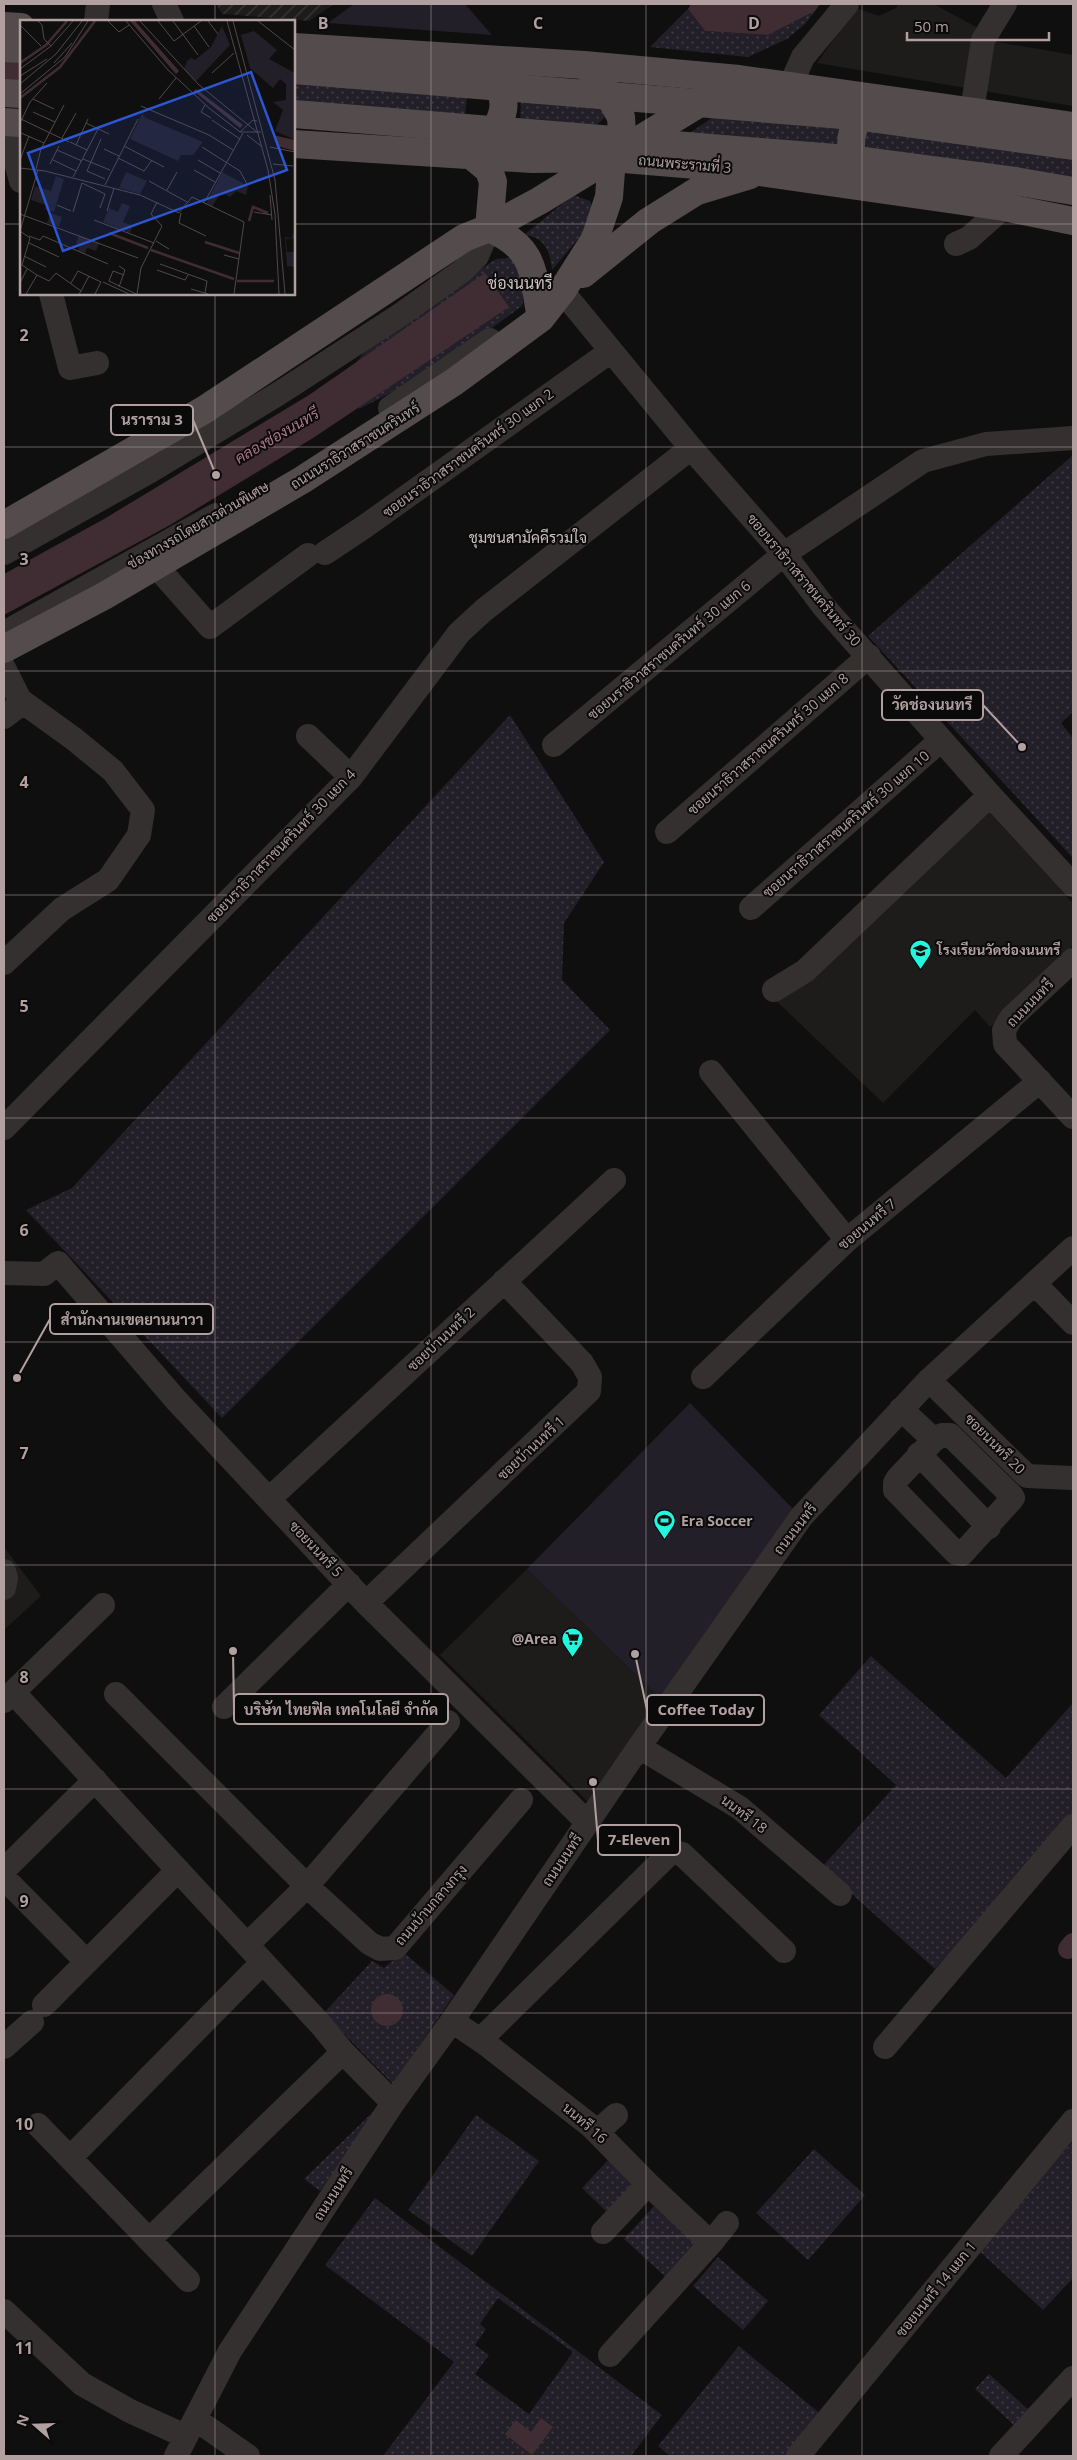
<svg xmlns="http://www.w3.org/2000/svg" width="1077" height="2460" font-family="'Open Sans',Sarabun,sans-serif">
<defs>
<pattern id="industrial-furrows" width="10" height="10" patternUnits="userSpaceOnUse" patternTransform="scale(1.25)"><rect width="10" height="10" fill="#1d1c1b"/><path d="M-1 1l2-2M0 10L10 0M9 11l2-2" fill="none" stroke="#3b3a39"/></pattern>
<pattern id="grass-dots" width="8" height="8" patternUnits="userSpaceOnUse" patternTransform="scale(1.25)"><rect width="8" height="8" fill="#221f28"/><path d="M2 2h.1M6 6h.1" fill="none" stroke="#403c44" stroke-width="1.8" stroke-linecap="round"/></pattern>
</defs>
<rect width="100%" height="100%" fill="#100f0f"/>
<path fill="#1d1c1b" d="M 898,4 L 934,4 L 976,27 L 975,38 L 1073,55 L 1073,106 L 817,63 L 856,8 L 879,16 L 896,8 Z
M 975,797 L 1073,903 L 1073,945 L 990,1027 L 975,1010 L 883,1103 L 769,994 L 842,919 Z
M 4,1547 L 41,1596 L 4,1630 Z
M 527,1569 L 663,1701 L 591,1805 L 440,1655 Z"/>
<path fill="url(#industrial-furrows)" d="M 216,4 L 334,4 L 309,21 L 222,14 Z"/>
<path fill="url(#grass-dots)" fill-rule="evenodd" d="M 688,9 L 705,31 L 768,35 L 815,11 L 805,24 L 787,39 L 748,57 L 650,47 Z
M 294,67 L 469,81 L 465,114 L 294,113 Z
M 521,86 L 619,91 L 610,113 L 586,134 L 520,132 Z
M 733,103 L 853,110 L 840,155 L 680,140 Z
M 862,131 L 1073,145 L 1073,191 L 859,152 Z
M 573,195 L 590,201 L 595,215 L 584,232 L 552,270 C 550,251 545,237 524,235 Z
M 511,258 L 526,277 L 522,306 L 433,371 L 359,409 L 354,365 L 377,337 L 496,259 Z
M 1073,455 L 1073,712 L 1061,723 L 1073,738 L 1073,858 L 868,636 Z
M 510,715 L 604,862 L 564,923 L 562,980 L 610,1030 L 222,1418 L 26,1210 L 72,1188 Z
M 871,1656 L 1006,1778 L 1073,1703 L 1073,1816 L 935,1969 L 822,1867 L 896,1785 L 819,1715 Z
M 403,1952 L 454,1995 L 393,2084 L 324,2013 L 372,1961 L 384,1968 Z
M 375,2110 L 373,2121 L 320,2191 L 304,2179 Z
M 476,2115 L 539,2161 L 472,2256 L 408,2210 Z
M 1073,2141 L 1073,2278 L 1043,2310 L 976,2248 Z
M 814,2149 L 865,2195 L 808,2260 L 756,2213 Z
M 609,2159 L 637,2185 L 610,2215 L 582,2188 Z
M 375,2198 L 662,2415 L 631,2456 L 383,2456 L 454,2362 L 325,2265 ZM 498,2298 L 573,2352 L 529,2414 L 475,2374 L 489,2355 L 475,2345 L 486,2329 L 480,2324 Z
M 654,2206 L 698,2246 L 668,2279 L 624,2239 Z
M 718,2257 L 768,2301 L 743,2330 L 693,2286 Z
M 739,2346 L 823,2416 L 790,2456 L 670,2456 L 658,2446 Z
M 989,2374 L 1031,2412 L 1017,2428 L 975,2389 Z"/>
<path fill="#221f28" d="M 354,4 L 465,4 L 492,35 L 328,23 Z
M 690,1403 L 795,1511 L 663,1701 L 527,1569 Z"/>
<path fill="#402d33" d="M 691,4 L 820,4 L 815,11 L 768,35 L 705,31 L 688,9 Z
M 4,61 L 21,62 L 21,82 L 4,81 Z
M 485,273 L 509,307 L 313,438 L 170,525 L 4,615 L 4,574 L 104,519 L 309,395 Z
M371 2010a16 16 0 1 1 32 0a16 16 0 1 1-32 0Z
M 541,2418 L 553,2427 L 532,2455 L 505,2434 L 516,2420 L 531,2432 Z"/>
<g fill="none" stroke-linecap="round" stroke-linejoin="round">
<path stroke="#402d33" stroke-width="20" d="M 1068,1949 L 1073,1943"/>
<path stroke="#353030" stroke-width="24" d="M 164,4 L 172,21
M 96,21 L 98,4
M 790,86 L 803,57 L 847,4
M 972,111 L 983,40 L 1005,4
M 5,122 L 21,181
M 956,244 L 969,238 L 1004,207
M 562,291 L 691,448 L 784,554 L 824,607 L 990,795 L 1073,885
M 51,294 L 70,368 L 97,363
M 390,408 L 490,340
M 4,553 L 152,470 L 278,394 L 400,315 L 462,271 L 477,256 L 489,228
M 325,553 L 364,527 L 611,351
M 156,566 L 210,627 L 308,555
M 4,633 L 216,515
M 4,668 L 20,700 L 18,706 L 4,717
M 308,736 L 351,777
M 554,745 L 784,554 L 923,461 L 986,444 L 1073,438
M 667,832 L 869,656
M 751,908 L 941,740
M 1073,960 L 1011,1018 L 1004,1030 L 1005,1044 L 1073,1117
M 4,963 L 62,909 L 108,880 L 139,835 L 143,810 L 113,771 L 74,739 L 20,700
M 774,990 L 805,971 L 990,795
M 711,1072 L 847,1240
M 4,1128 L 351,777 L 459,633 L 484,610 L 691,448
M 4,1273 L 44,1274 L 58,1263 L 176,1400 L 366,1603 L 587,1822
M 1036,1285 L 1073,1323
M 703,1377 L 847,1240 L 1040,1081
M 929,1380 L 1027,1476 L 1073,1478
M 901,1409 L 934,1440 L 898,1478 L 895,1483 L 895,1490 L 956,1553 L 962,1554 L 1013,1498 L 1012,1496 L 950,1435 L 942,1435 L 934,1440
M 919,1454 L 989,1527
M 269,1499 L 614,1180
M 4,1571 L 6,1578 L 4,1588
M 366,1603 L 589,1391 L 590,1377 L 582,1363 L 504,1281
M 13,1692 L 322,2026 L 343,2052 L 393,2103
M 116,1694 L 307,1886 L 369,1943 L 380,1949 L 395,1948 L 521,1800
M 4,1701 L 103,1605
M 224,1707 L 349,1584
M 639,1747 L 740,1808 L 840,1894
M 4,1870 L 95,1780
M 4,1878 L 86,1961
M 247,1945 L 307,1886 L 448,1722
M 44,2005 L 178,1870
M 452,2021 L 486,2044 L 591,2126 L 648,2184 L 711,2243 L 727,2223
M 480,2040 L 672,1851 L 682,1854 L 784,1951
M 4,2047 L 32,2022
M 885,2047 L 1073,1826
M 38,2125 L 188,2280
M 597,2132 L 616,2115
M 70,2158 L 263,1962
M 603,2232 L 648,2184
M 149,2240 L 343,2052
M 4,2311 L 82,2384 L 130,2411 L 185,2436
M 610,2355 L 711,2243
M 195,2419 L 248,2456
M 176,2456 L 230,2351 L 393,2103 L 452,2021 L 639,1747 L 802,1516 L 929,1380 L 1073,1248
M 798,2456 L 1073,2121
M 1001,2456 L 1073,2378"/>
<path stroke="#544c4c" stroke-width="28" d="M 4,26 L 21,27
M 294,47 L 584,65 L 739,79 L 1073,126
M 4,48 L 21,49
M 4,93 L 21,94
M 4,122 L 21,123
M 294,144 L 532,159 L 612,158 L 732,168 L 1004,207 L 1073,221
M 481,147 C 505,121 514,98 487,70
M 472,156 L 489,170 L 493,182 L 489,228
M 861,181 C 849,162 847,137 859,116 C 863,110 871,105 876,100
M 489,228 C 537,249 532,272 541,318
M 583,274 L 649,221 L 697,191 L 750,175
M 4,525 L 204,410 L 464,238 L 489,228 L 539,201 L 739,79
M 4,649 L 104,596 L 302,480 L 454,382 L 541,318 L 562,291 L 595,239 L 609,197 L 612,158 L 622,134 L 621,117 L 610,97 L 594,74 L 584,65"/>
<path stroke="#544c4c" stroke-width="28" d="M 294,70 L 855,116 L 1073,146
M 294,114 L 848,159 L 1015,181 L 1073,191"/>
</g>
<path fill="none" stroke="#b2a0a1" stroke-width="1" stroke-opacity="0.55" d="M 215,4 L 215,21M 431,4 L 431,2456M 646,4 L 646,2456M 862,4 L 862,2456M 4,224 L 21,224M 294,224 L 1073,224M 215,294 L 215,2456M 4,447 L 1073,447M 4,671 L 1073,671M 4,895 L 1073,895M 4,1118 L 1073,1118M 4,1342 L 1073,1342M 4,1565 L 1073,1565M 4,1789 L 1073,1789M 4,2013 L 1073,2013M 4,2236 L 1073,2236"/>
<defs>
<symbol id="school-pin" viewBox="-11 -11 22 30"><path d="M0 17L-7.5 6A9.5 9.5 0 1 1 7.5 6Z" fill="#22f6dc" stroke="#0b0a0a"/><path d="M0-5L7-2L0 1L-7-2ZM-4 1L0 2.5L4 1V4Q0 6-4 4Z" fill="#111"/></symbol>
<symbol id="stadium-pin" viewBox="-11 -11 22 30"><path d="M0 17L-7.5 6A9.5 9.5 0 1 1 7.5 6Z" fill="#22f6dc" stroke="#0b0a0a"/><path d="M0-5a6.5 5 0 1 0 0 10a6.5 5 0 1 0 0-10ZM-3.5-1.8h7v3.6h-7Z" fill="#111"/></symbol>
<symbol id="supermarket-pin" viewBox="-11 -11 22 30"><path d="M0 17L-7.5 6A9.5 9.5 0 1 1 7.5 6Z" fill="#22f6dc" stroke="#0b0a0a"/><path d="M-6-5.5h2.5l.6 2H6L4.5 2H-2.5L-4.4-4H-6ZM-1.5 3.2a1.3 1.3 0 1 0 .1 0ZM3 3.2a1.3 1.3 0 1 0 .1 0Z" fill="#111"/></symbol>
</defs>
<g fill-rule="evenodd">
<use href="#school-pin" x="908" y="938" width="25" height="34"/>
<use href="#stadium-pin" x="652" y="1508" width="25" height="34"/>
<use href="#supermarket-pin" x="560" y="1626" width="25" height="34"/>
</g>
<g text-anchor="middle" stroke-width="4" stroke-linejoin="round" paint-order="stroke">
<g font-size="14" fill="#b2a0a1" stroke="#0b0a0a">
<text transform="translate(685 164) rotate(5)" y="5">ถนนพระรามที่ 3</text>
<text transform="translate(355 446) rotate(-32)" y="5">ถนนนราธิวาสราชนครินทร์</text>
<text transform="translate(468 453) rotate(-36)" y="5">ซอยนราธิวาสราชนครินทร์ 30 แยก 2</text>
<text transform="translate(198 525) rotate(-30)" y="5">ช่องทางรถโดยสารด่วนพิเศษ</text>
<text transform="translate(804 580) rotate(50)" y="5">ซอยนราธิวาสราชนครินทร์ 30</text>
<text transform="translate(669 650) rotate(-40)" y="5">ซอยนราธิวาสราชนครินทร์ 30 แยก 6</text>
<text transform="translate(768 744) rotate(-41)" y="5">ซอยนราธิวาสราชนครินทร์ 30 แยก 8</text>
<text transform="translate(846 824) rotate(-41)" y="5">ซอยนราธิวาสราชนครินทร์ 30 แยก 10</text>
<text transform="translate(281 846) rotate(-46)" y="5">ซอยนราธิวาสราชนครินทร์ 30 แยก 4</text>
<text transform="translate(1030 1003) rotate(-46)" y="5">ถนนนนทรี</text>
<text transform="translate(867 1224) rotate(-40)" y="5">ซอยนนทรี 7</text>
<text transform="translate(441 1339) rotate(-43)" y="5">ซอยบ้านนทรี 2</text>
<text transform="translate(995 1444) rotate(45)" y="5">ซอยนนทรี 20</text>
<text transform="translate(531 1448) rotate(-43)" y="5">ซอยบ้านนทรี 1</text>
<text transform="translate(795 1529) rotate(-52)" y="5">ถนนนนทรี</text>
<text transform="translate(316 1549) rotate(47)" y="5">ซอยนนทรี 5</text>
<text transform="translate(744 1814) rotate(37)" y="5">นนทรี 18</text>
<text transform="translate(562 1860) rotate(-56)" y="5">ถนนนนทรี</text>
<text transform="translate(431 1905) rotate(-49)" y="5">ถนนบ้านกลางกรุง</text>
<text transform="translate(585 2123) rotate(41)" y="5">นนทรี 16</text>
<text transform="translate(333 2194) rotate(-57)" y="5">ถนนนนทรี</text>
<text transform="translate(936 2289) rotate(-51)" y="5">ซอยนนทรี 14 แยก 1</text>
</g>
<g font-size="14" font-weight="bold" fill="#b2a0a1" stroke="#0b0a0a" text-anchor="start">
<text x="937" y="955">โรงเรียนวัดช่องนนทรี</text>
<text x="681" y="1526">Era Soccer</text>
<text x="557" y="1644" text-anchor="end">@Area</text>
</g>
<g font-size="15" font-style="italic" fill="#af7587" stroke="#0b0a0a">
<text transform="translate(277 436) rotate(-30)" y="5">คลองช่องนนทรี</text>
</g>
<g font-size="15" fill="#cec1c1" stroke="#0b0a0a">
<text x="528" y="543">ชุมชนสามัคคีรวมใจ</text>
</g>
<g font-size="16" fill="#cec1c1" stroke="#0b0a0a">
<text x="520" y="289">ช่องนนทรี</text>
</g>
</g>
<g transform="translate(20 20)">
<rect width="275" height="275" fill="#100f0f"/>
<path d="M 234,11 L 257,30 L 249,39 L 275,53 L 275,120 L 255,111 L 263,90 L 253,82 L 266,80 L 266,64 L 260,59 L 253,68 L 230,48 L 221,15 ZM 122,94 L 126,98 L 183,122 L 173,135 L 161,135 L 158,141 L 110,119 ZM 202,152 L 228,166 L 226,175 L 216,171 L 210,177 L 201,172 L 192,187 L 186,184 ZM 36,156 L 44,159 L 34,192 L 25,189 L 26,185 L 11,180 L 15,166 L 31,171 ZM 102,183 L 110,186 L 103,202 L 113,206 L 110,213 L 83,202 L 89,188 L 98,192 ZM 31,193 L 42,197 L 39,207 L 27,203 ZM 59,215 L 79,223 L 76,231 L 67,228 L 65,234 L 58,231 L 60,225 L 56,223 Z" fill="#221f28"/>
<path d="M 202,6 L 210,25 L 176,61 L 164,49 L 167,41 L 171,38 L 175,40 L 191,27 ZM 273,213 L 275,218 L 266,219 L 267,232 L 275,232 L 275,247 L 267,246 L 265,217 L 272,218 Z" fill="#221f28"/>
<path d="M 191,29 L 196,30 L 197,36 L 187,45 L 182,45 L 181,37 Z" fill="#221f28"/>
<path d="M 106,152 L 127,161 L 120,174 L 99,168 Z" fill="#221f28"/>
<path d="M 110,1 L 115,1 L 159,51 L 156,54 ZM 176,69 L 223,105 L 220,108 L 174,71 ZM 253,115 L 275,120 L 275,131 L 257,126 Z" fill="#402d33"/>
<path fill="none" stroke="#402d33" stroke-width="2.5" d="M 0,43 L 26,25 L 47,1M 0,78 L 40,47 L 75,1M 229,201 L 233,187 L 248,193M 89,213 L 128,228M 185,222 L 219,233M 131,230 L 214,259M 217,261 L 254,261"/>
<path fill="none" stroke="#514949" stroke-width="1" d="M 18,1 L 22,5 L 24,19 L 31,26M 88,1 L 99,12 L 109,5M 106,1 L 148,50 L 189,88 L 220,112 L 241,112M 120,1 L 178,64 L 238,113M 138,1 L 154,21 L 181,1M 153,1 L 178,35M 188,1 L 198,14M 207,1 L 248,150 L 255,194 L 259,274M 213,1 L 255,160 L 265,274M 238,1 L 275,30M 0,5 L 21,26M 174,6 L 189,27M 34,43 L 52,23M 0,49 L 31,26 L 53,1M 192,53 L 214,33M 0,56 L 27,39M 0,64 L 36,34 L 62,1M 0,74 L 45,37 L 68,1M 13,79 L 34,89M 139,79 L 156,58M 185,85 L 181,92 L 191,98M 121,86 L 189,115 L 213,130M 13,92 L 35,102M 1,99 L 49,122M 192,100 L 220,119M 0,103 L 10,82 L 27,63M 66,103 L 89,114M 220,112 L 233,100 L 237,101M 1,113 L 24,123M 227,115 L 241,126M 42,118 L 56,93M 81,119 L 67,151 L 85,159M 50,122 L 67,130M 56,125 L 68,99M 104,126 L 144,147M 182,127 L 220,151 L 227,164M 250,127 L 275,132M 84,129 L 99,136M 37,130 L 62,141M 98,138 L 124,151 L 132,140M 63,139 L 90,150M 0,140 L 9,116M 33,140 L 56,151M 178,140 L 200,153M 30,144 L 39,126M 253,144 L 273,146M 0,148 L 25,151 L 120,175 L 159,193 L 172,177 L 224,202 L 214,274M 16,149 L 21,129 L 44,85M 174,150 L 195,162M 53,157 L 78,109M 129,161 L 167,182M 62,163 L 85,174 L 80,188M 85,165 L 118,99M 147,170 L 157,152M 250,175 L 252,200M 184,183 L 223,113M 37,185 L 51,191M 87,191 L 94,168M 53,192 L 62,163M 234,192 L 252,195M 161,193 L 159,203 L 186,216M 0,194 L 118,238M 74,200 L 134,223M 9,216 L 20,220 L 23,216 L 88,244M 136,221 L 149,229M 9,223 L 39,237M 204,235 L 219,239M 4,236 L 26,247M 140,244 L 187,261 L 185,273M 99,246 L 105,250 L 99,267M 137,250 L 165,260 L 168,255M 17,255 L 29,261 L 36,253 L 61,271 L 59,274M 104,255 L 93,251 L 89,261 L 116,274M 83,262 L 109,274M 0,263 L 7,249M 51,263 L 58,251 L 81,262 L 75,274M 171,269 L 188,274M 61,271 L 69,256M 6,274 L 17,255 L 2,245 L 10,218 L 0,211 L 18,150M 117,274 L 121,248 L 142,206 L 131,194 L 137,182"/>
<path fill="#2c56d2" fill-opacity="0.15" stroke="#2c56d2" stroke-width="2.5" d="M 231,52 L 267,150 L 43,231 L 8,133 Z"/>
<rect width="275" height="275" fill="none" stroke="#b2a0a1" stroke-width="2.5"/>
</g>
<g font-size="16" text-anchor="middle" font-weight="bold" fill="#b2a0a1" stroke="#0b0a0a" stroke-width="4" stroke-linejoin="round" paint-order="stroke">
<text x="323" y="29">B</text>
<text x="538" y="29">C</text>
<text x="754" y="29">D</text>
<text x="24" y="341">2</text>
<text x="24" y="565">3</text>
<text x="24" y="788">4</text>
<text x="24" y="1012">5</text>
<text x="24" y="1236">6</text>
<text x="24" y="1459">7</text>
<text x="24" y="1683">8</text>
<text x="24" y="1907">9</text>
<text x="24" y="2130">10</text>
<text x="24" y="2354">11</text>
</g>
<path fill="none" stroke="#b2a0a1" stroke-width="2" d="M216 475L193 420M1022 747L983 705M17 1378L50 1319M233 1651L234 1709M635 1654L647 1710M593 1782L598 1840"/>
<g fill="#b2a0a1" stroke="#0b0a0a" stroke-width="2">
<circle cx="216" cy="475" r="5"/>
<circle cx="1022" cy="747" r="5"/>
<circle cx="17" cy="1378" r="5"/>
<circle cx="233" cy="1651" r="5"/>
<circle cx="635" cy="1654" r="5"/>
<circle cx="593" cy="1782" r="5"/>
</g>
<g fill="#0b0a0a" stroke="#b2a0a1" stroke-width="2">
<rect x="111" y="405" width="82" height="30" rx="5"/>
<rect x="882" y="690" width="101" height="30" rx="5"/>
<rect x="50" y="1304" width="163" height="30" rx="5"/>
<rect x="234" y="1694" width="214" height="30" rx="5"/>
<rect x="647" y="1695" width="117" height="30" rx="5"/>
<rect x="598" y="1825" width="82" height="30" rx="5"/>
</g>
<g font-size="15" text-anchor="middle" font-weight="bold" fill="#b2a0a1">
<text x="152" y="425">นราราม 3</text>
<text x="932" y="710">วัดช่องนนทรี</text>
<text x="132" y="1325">สำนักงานเขตยานนาวา</text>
<text x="341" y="1715">บริษัท ไทยฟิล เทคโนโลยี จำกัด</text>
<text x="706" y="1715">Coffee Today</text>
<text x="639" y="1845">7-Eleven</text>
</g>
<rect width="1077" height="2460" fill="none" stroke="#b2a0a1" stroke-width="10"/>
<g transform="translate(35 2425) rotate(290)" stroke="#0b0a0a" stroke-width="4" paint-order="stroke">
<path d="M0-4L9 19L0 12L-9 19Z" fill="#b2a0a1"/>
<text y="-8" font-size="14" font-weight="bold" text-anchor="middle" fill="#b2a0a1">N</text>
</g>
<path d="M907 32v8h142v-8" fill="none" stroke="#b2a0a1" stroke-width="2.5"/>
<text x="914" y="32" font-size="15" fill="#b2a0a1" stroke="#0b0a0a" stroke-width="4" paint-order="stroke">50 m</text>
</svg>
